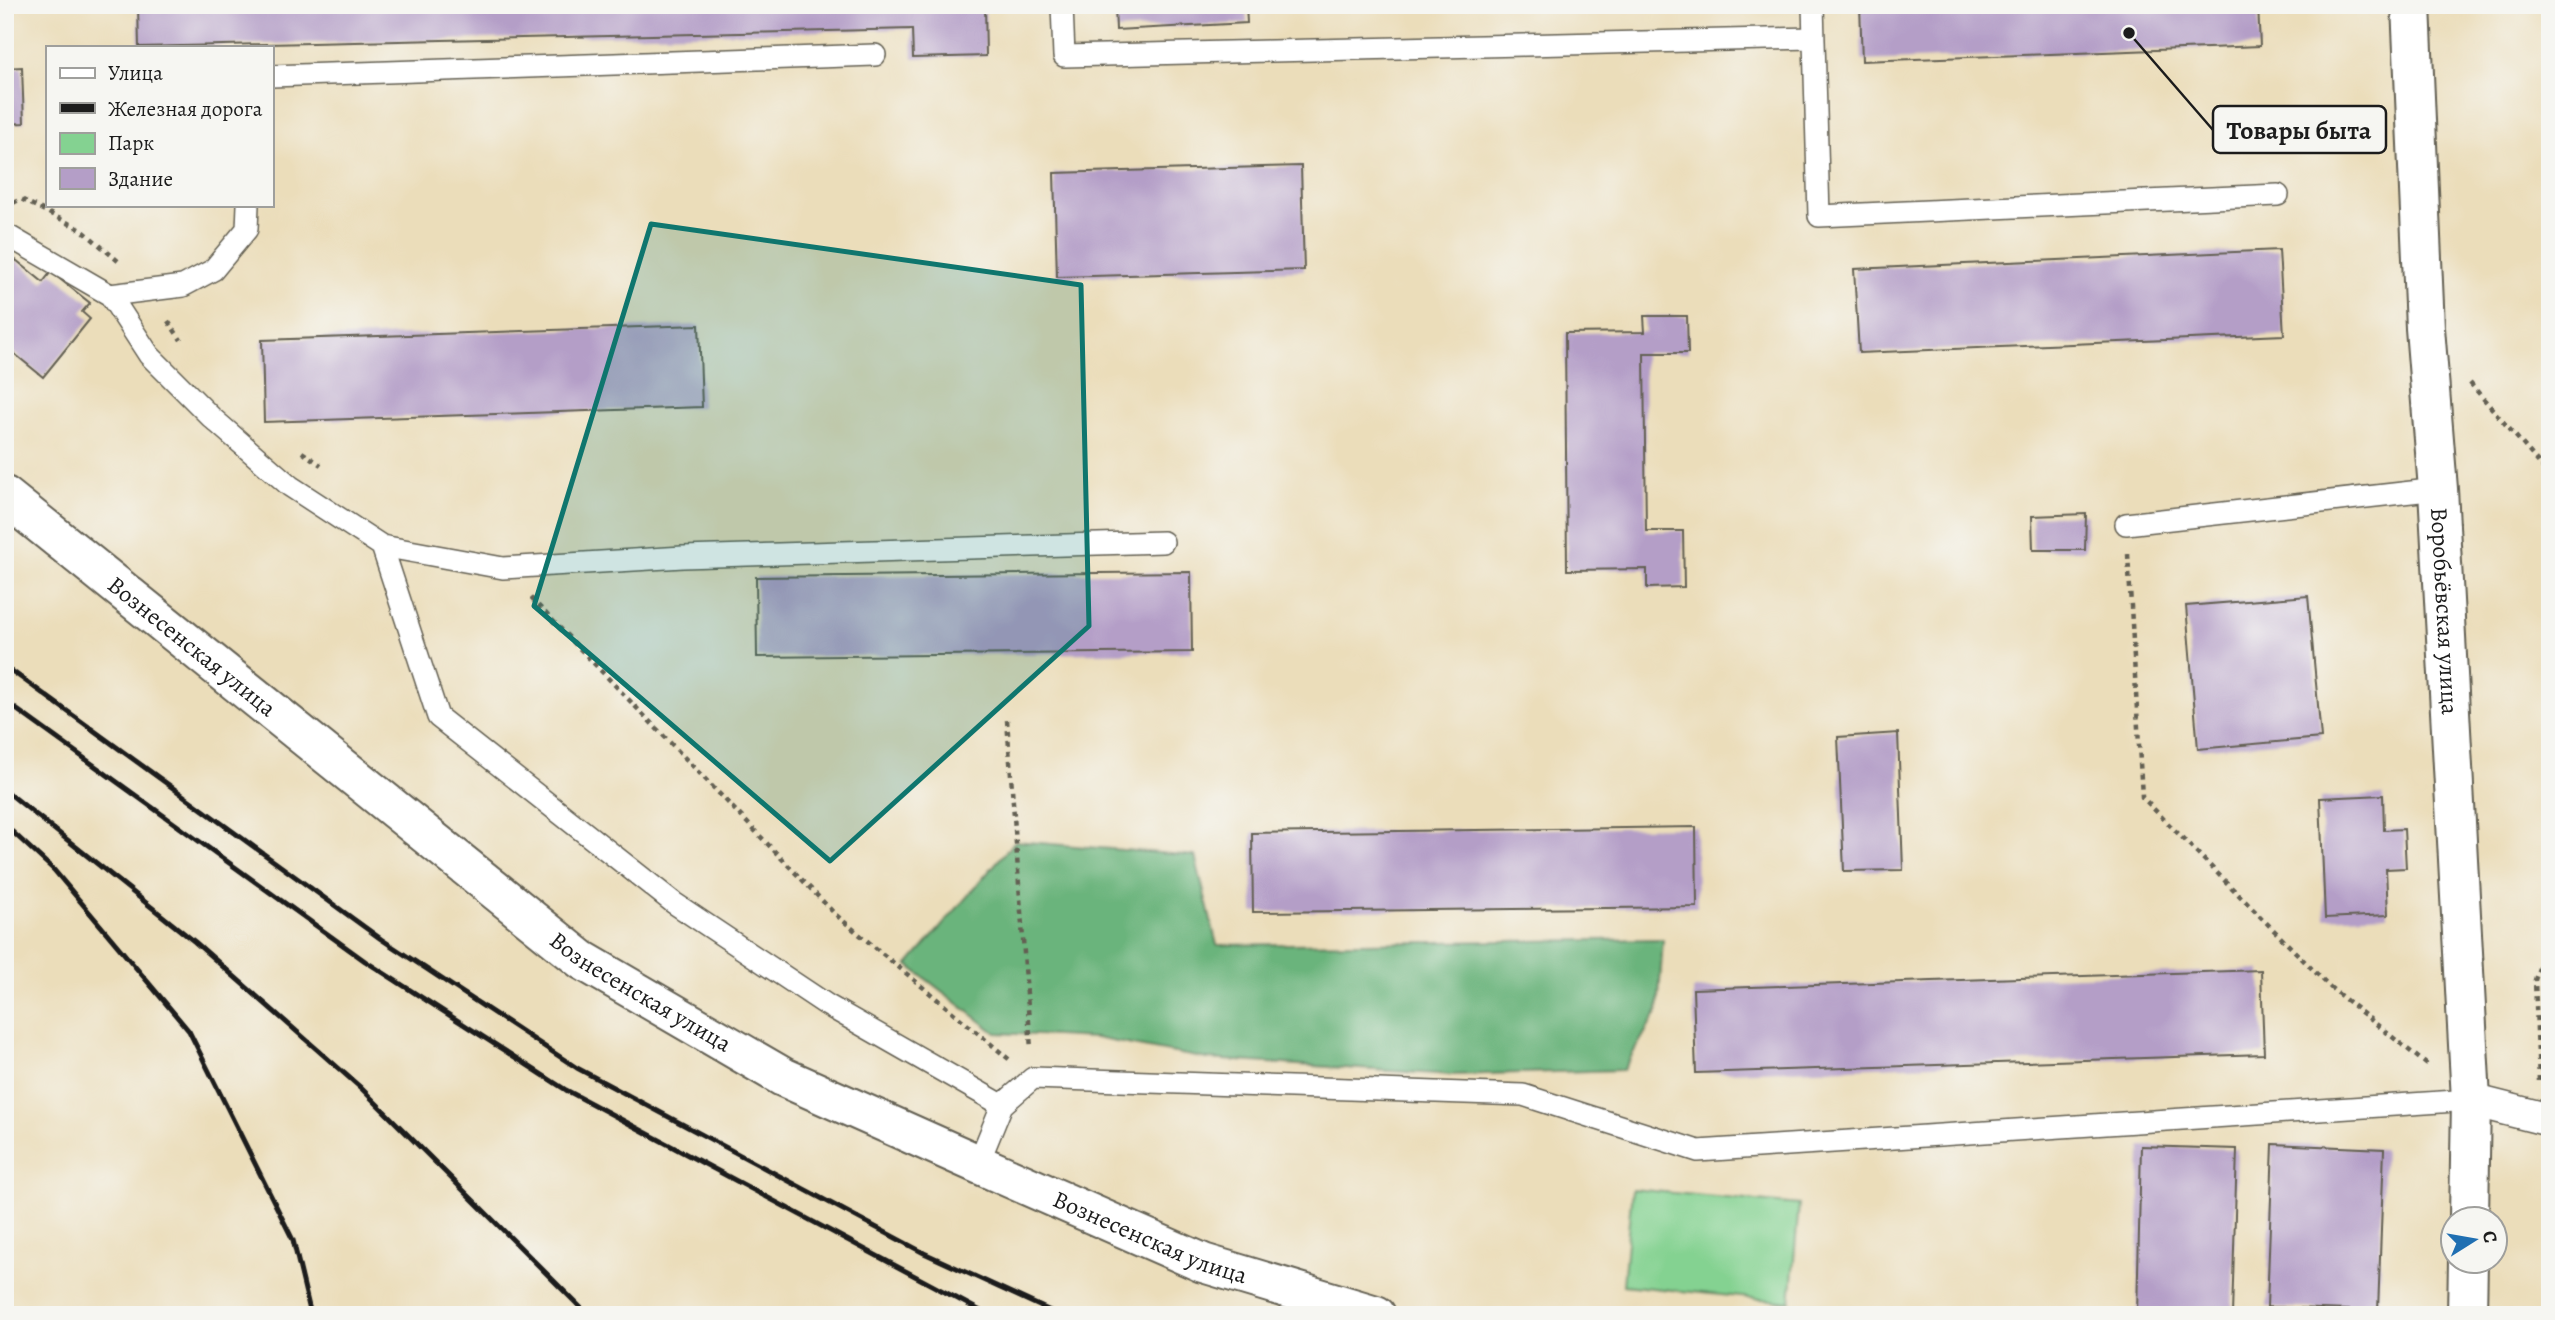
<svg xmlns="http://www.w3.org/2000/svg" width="2555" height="1320" font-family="Alegreya,serif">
<rect width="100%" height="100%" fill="#f6f6f2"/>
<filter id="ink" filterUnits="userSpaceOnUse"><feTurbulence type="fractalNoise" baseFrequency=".0143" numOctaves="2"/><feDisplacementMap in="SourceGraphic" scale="14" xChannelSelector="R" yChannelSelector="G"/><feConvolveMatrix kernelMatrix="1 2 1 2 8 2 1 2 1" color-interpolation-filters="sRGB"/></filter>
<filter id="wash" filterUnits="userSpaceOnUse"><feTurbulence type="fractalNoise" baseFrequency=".00686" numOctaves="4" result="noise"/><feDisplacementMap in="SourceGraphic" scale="28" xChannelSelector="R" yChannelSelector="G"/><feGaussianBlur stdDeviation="1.57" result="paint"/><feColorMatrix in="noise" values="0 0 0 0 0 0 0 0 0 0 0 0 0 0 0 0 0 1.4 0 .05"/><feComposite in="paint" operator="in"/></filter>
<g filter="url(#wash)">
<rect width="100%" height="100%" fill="#ebddba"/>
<path fill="#84d291" stroke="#507756" stroke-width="2" d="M 1632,1189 L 1799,1205 L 1790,1302 L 1623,1285 Z"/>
<path fill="#6bb47b" stroke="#44684c" stroke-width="2" d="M 1015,841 L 1195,856 L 1217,945 L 1663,939 L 1658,1011 L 1623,1070 L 1452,1075 L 1207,1059 L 1095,1038 L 996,1033 L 908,965 Z"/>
<g id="blocks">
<path fill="#b49ec7" d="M 138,5 L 985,5 L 986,56 L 913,58 L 912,29 L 139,47 Z
M 1115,5 L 1246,5 L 1247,23 L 1116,30 Z
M 1860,5 L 2258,5 L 2260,46 L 1862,61 Z
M 22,67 L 24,123 L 5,124 L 5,68 Z
M 1301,166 L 1304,270 L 1057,277 L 1054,173 Z
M 2279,250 L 2284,335 L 1859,353 L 1854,269 Z
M 16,260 L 43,282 L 51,272 L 90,303 L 82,312 L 90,319 L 43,377 L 5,346 L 5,273 Z
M 1644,316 L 1687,316 L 1688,353 L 1644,353 L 1646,531 L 1683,531 L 1684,587 L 1647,588 L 1647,569 L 1567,570 L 1565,333 L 1645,332 Z
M 699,325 L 702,407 L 264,422 L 262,340 Z
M 2086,514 L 2085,550 L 2033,550 L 2032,516 Z
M 1191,572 L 1192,652 L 757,657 L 756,577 Z
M 2308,596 L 2321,738 L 2198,749 L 2186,606 Z
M 1898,733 L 1903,870 L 1844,871 L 1838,737 Z
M 2383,795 L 2384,830 L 2404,829 L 2406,868 L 2386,869 L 2388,915 L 2325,918 L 2320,798 Z
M 1696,827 L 1697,907 L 1253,912 L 1252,833 Z
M 2261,970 L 2264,1054 L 1696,1073 L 1693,989 Z
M 2273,1144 L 2384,1149 L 2378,1311 L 2267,1307 Z
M 2141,1146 L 2237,1149 L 2232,1315 L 2137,1315 Z"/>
</g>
</g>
<g filter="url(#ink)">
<use href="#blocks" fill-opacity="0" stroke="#646053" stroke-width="2"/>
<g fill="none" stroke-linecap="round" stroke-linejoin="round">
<defs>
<path id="service" d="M 1062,5 L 1064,56 L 1812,38
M 1813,5 L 1819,216 L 2278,195
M 271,76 L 875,55
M 5,234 L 110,295 L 183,286 L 213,270 L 247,229 L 248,205
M 110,295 L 149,355 L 211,417 L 290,486 L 382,546
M 2126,524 L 2438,489
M 1163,542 L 683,557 L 503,568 L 382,546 L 438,717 L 674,903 L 827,1005 L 1002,1105 L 1033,1078 L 1523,1095 L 1698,1151 L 2471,1100
M 978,1164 L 1002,1105"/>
<path id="pedestrian" d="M 2471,1100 L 2550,1120"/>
<g id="secondary">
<path id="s1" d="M 2411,5 L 2425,328 L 2438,489 L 2471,1100 L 2469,1218"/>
<path id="s2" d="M 5,496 L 582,960 L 783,1077 L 978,1164 L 1203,1263 L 1376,1315"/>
<path d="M 2467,1315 L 2468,1260"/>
</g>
</defs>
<use href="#service" stroke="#646053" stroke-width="24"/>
<use href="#pedestrian" stroke="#646053" stroke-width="35"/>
<use href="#secondary" stroke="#646053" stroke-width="42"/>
<path stroke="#646053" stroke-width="4.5" stroke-dasharray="5 5" stroke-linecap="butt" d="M 13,203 L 21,199 L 82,230 L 118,261
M 168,321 L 181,340
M 2470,383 L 2550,476
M 302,452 L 321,465
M 2128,554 L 2142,797 L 2331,988 L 2430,1067
M 531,598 L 835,914 L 1010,1060
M 1007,720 L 1031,1049
M 2539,1081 L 2535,980 L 2550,934"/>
<use href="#service" stroke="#fff" stroke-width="21"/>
<use href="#pedestrian" stroke="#fff" stroke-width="32"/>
<use href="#secondary" stroke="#fff" stroke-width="38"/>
<path stroke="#1c1c1c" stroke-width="5" d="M 5,666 L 381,939 L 577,1068 L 924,1253 L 1059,1315
M 5,701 L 365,961 L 566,1090 L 988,1315
M 5,790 L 195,942 L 361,1088 L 588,1315
M 5,825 L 54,870 L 189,1031 L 293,1240 L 311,1315"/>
</g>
</g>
<path fill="#0f766e" fill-opacity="0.2" stroke="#0f766e" stroke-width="5" stroke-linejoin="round" d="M 651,224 L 1081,285 L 1089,626 L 830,861 L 534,606 Z"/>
<g text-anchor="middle" stroke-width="5" stroke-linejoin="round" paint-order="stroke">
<g font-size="24" fill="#1c1c1c" stroke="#f6f6f2">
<text dy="8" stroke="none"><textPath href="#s1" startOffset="607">Воробьёвская улица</textPath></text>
<text dy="8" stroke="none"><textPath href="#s2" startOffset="240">Вознесенская улица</textPath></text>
<text dy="8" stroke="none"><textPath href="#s2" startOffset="807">Вознесенская улица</textPath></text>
<text dy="8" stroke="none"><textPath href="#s2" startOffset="1374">Вознесенская улица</textPath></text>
</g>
</g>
<path fill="none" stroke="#1c1c1c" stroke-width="2.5" d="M2129 33L2213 130"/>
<circle fill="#1c1c1c" stroke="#f6f6f2" stroke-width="2.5" cx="2129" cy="33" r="7"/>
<rect fill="#f6f6f2" stroke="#1c1c1c" stroke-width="2.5" x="2213" y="106" width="173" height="47" rx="7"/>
<g font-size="26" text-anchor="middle" font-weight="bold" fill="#1c1c1c">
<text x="2299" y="139">Товары быта</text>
</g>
<rect width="2555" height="1320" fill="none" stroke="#f6f6f2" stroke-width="28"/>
<rect x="46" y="46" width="228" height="161" fill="#f6f6f2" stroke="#9f9f9c" stroke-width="2"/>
<rect x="60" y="68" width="35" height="10" fill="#ffffff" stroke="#9f9f9c" stroke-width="2"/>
<text x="108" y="80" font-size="21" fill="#1c1c1c">Улица</text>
<rect x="60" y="103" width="35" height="10" fill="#1c1c1c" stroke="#9f9f9c" stroke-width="2"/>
<text x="108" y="116" font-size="21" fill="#1c1c1c">Железная дорога</text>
<rect x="60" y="133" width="35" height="21" fill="#84d291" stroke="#9f9f9c" stroke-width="2"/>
<text x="108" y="150" font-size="21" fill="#1c1c1c">Парк</text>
<rect x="60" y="168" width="35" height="21" fill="#b49ec7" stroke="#9f9f9c" stroke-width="2"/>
<text x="108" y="186" font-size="21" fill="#1c1c1c">Здание</text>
<g transform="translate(2474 1240) rotate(79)"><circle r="33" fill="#f6f6f2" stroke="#9f9f9c" stroke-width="2"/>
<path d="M0-5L12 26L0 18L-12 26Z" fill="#1f6fb2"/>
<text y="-10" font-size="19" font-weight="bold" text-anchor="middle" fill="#1c1c1c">С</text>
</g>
</svg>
